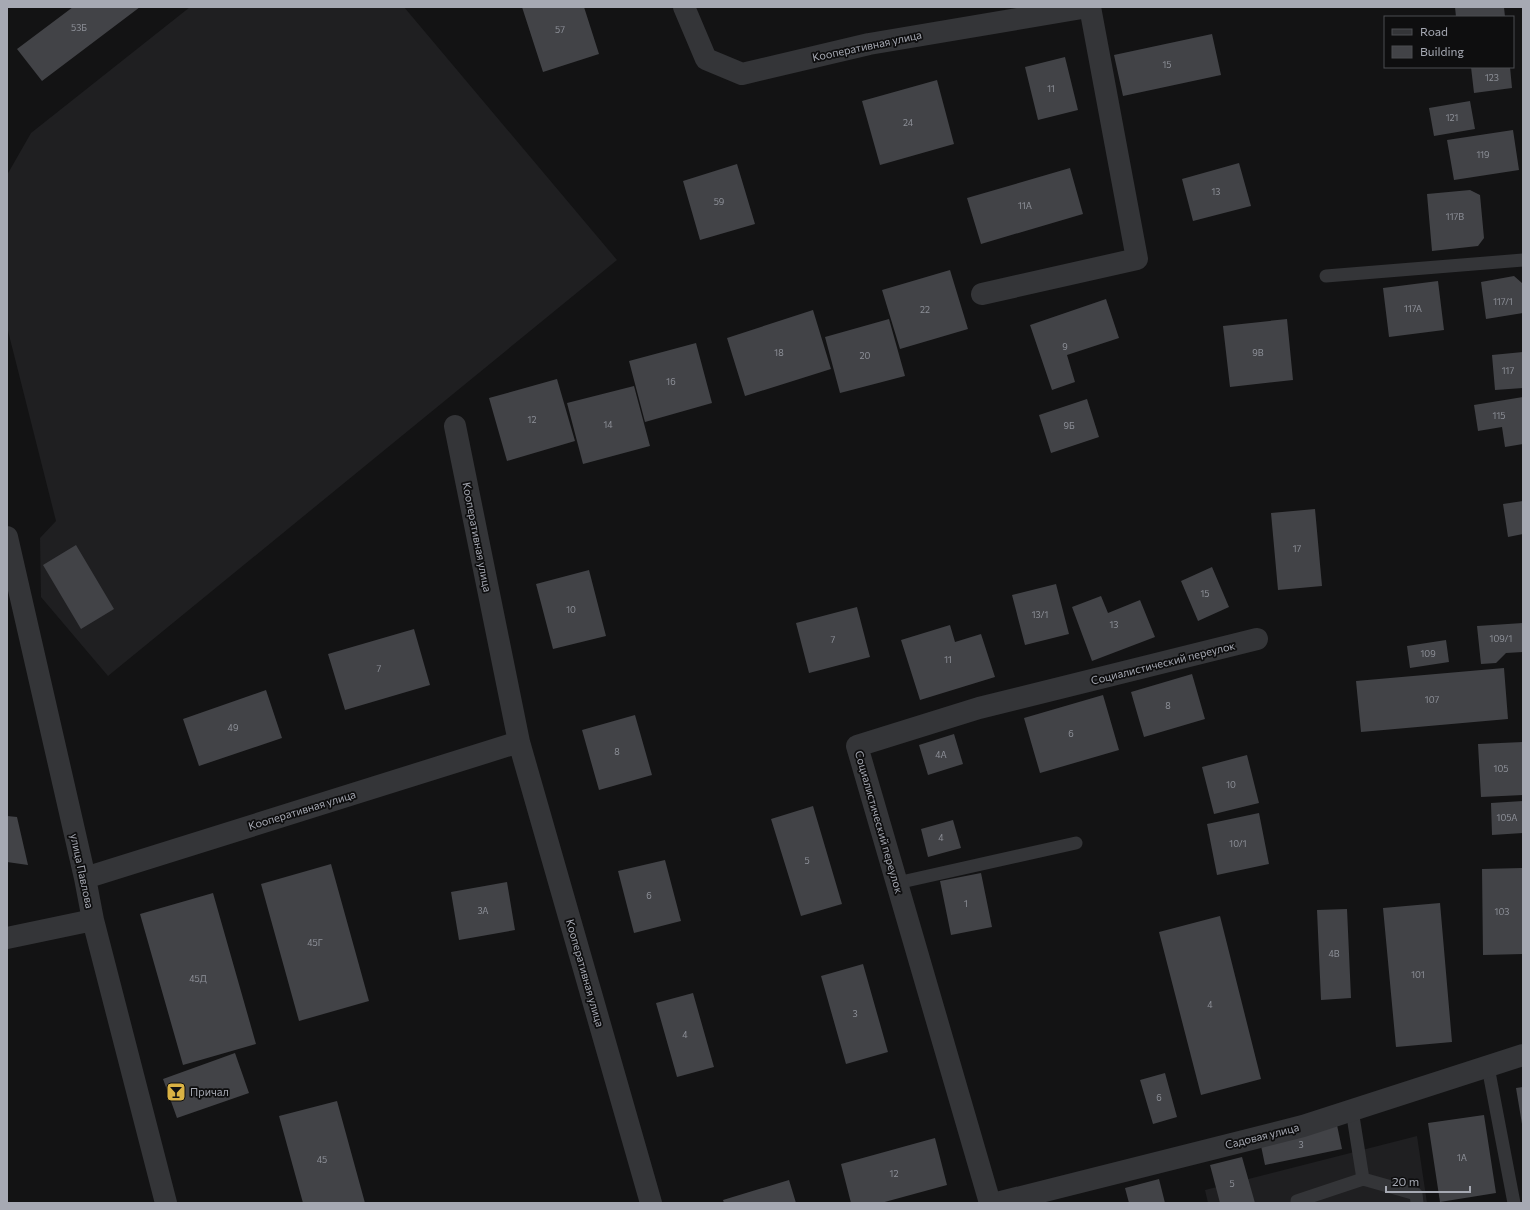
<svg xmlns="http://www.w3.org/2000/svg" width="1530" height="1210" font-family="Commissioner,sans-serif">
<rect width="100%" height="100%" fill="#131314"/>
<path fill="#1f1f21" d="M 190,7 L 404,7 L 617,260 L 108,676 L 41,597 L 40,538 L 56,521 L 7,327 L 7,175 L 31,133 Z
M 1417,1136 L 1427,1203 L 1208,1203 L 1205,1190 Z"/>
<path fill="#424347" d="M 73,7 L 140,7 L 42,81 L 17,49 Z
M 522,7 L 584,7 L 599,54 L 543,72 Z
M 1455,7 L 1504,7 L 1505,17 L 1456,17 Z
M 1212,34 L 1221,75 L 1123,96 L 1114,55 Z
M 1065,57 L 1078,110 L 1038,120 L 1025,67 Z
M 1471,67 L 1510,67 L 1512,88 L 1474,93 Z
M 937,80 L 954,144 L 880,165 L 862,101 Z
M 1470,101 L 1475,129 L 1434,136 L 1429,108 Z
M 1513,130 L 1519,170 L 1454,180 L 1447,140 Z
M 1239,163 L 1251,206 L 1193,221 L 1182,179 Z
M 737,164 L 755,224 L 700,240 L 683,181 Z
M 1070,168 L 1083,214 L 981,244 L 967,198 Z
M 1470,190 L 1480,195 L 1484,238 L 1478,246 L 1432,251 L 1427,194 Z
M 950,270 L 968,329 L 900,349 L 882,290 Z
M 1514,276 L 1522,283 L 1523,313 L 1486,319 L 1481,282 Z
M 1438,281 L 1444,330 L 1389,337 L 1383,288 Z
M 1106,299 L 1119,338 L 1067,355 L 1075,382 L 1052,390 L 1030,325 Z
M 813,310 L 831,369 L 745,396 L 727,338 Z
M 889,319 L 905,376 L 840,393 L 825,337 Z
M 1287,319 L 1293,380 L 1230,387 L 1223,326 Z
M 696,343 L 712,403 L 645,422 L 629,361 Z
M 1523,352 L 1523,388 L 1495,390 L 1492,355 Z
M 557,379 L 575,441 L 507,461 L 489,398 Z
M 634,386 L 650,446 L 583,464 L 567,403 Z
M 1523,397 L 1523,444 L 1505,447 L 1502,427 L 1478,431 L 1474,405 Z
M 1087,399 L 1099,437 L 1051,453 L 1039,415 Z
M 1523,501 L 1523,534 L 1508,537 L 1503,504 Z
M 1315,509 L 1322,586 L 1278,590 L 1271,513 Z
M 76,545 L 114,609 L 81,629 L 43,565 Z
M 1212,567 L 1229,607 L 1198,621 L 1181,581 Z
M 589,570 L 606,636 L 553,649 L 536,584 Z
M 1056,584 L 1069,634 L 1025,645 L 1012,595 Z
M 1101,596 L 1108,613 L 1140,600 L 1155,637 L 1092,661 L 1072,607 Z
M 857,607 L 870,657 L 809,673 L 796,623 Z
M 1523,623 L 1523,652 L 1506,653 L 1496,663 L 1481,664 L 1477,626 Z
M 950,625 L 955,642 L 981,634 L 995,677 L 920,700 L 901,640 Z
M 414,629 L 430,685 L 345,710 L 328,654 Z
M 1446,640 L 1449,662 L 1410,668 L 1407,646 Z
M 1504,668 L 1508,719 L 1361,732 L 1356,681 Z
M 1192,674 L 1205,719 L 1144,737 L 1131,692 Z
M 266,690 L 282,738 L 199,766 L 183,719 Z
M 1103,695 L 1119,750 L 1040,773 L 1024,718 Z
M 635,715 L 652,775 L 599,790 L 582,730 Z
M 954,734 L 963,764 L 928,775 L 919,745 Z
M 1523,742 L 1523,795 L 1481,797 L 1478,744 Z
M 1247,755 L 1259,803 L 1214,814 L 1202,767 Z
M 1523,801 L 1523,833 L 1492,835 L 1491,803 Z
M 813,806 L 842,904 L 801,916 L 771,819 Z
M 1259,813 L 1269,864 L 1217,875 L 1207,824 Z
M 7,816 L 17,817 L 28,865 L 7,862 Z
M 953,820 L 961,848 L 928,857 L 921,829 Z
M 665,860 L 681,921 L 634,933 L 618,871 Z
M 331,864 L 369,1001 L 299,1021 L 261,884 Z
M 1522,868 L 1523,954 L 1483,955 L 1482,869 Z
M 981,873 L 992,927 L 951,935 L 940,881 Z
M 507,882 L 515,930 L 459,940 L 451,892 Z
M 213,893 L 256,1044 L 183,1065 L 140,914 Z
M 1440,903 L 1452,1042 L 1396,1047 L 1383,908 Z
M 1347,909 L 1351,998 L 1321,1000 L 1317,910 Z
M 1220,916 L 1261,1079 L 1201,1095 L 1159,932 Z
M 863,964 L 888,1052 L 846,1064 L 821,976 Z
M 693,993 L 714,1067 L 677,1077 L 656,1003 Z
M 235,1053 L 249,1093 L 177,1118 L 163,1079 Z
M 1165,1073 L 1177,1117 L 1153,1124 L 1140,1080 Z
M 1523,1087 L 1523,1124 L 1522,1124 L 1516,1088 Z
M 337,1101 L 365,1203 L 303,1203 L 279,1116 Z
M 1484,1115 L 1496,1193 L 1440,1202 L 1428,1123 Z
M 1337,1125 L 1342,1149 L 1265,1165 L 1260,1141 Z
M 935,1138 L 947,1185 L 881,1203 L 851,1203 L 841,1164 Z
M 1242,1157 L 1255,1203 L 1220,1203 L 1210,1165 Z
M 1159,1179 L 1165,1203 L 1129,1203 L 1125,1188 Z
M 789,1180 L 796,1203 L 724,1203 L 723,1200 Z"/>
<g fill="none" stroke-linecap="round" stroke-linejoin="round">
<path stroke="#343538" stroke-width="13" d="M 1326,276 L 1523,260
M 897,883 L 1076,843
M 1488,1067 L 1514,1203
M 1363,1179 L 1416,1194 L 1417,1203
M 1297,1203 L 1297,1201 L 1363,1179 L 1352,1110"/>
<path stroke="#343538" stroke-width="22" d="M 684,7 L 706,59 L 742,74 L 869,44 L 1088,7
M 982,294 L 1137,259 L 1090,7
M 455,426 L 519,742 L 651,1203
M 7,537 L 85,878 L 93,920 L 166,1203
M 85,878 L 519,742
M 7,938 L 93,920
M 990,1203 L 857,746 L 979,708 L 1257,639
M 997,1203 L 1303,1126 L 1523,1055"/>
</g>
<defs>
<symbol id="bar-square" viewBox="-11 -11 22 22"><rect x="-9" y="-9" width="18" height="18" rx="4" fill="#dab244" stroke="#0e0e0f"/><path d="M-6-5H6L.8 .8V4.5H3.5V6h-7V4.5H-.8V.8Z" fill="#111"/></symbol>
</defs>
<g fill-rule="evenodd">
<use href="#bar-square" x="165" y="1081" width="22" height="22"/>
</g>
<g text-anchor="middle" stroke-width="3.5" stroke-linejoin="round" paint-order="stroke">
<g font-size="9" fill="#8d9098">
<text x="79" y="31">53Б</text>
<text x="560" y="33">57</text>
<text x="1167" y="68">15</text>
<text x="1492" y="81">123</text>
<text x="1051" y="92">11</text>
<text x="1452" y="121">121</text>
<text x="908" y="126">24</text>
<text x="1483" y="158">119</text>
<text x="1216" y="195">13</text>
<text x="719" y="205">59</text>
<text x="1025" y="209">11А</text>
<text x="1455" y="220">117В</text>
<text x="1503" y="305">117/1</text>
<text x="1413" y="312">117А</text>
<text x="925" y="313">22</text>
<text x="1065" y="350">9</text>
<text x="779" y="356">18</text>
<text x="1258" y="356">9В</text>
<text x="865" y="359">20</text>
<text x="1508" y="374">117</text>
<text x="671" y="385">16</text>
<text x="1499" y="419">115</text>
<text x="532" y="423">12</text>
<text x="608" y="428">14</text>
<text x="1069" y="429">9Б</text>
<text x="1297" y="552">17</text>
<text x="1205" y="597">15</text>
<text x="571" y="613">10</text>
<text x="1040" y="618">13/1</text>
<text x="1114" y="628">13</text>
<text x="1501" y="642">109/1</text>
<text x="833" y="643">7</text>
<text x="1428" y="657">109</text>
<text x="948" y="663">11</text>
<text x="379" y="672">7</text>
<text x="1432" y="703">107</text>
<text x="1168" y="709">8</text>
<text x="233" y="731">49</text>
<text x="1071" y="737">6</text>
<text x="617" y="755">8</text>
<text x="941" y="758">4А</text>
<text x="1501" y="772">105</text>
<text x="1231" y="788">10</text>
<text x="1507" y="821">105А</text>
<text x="941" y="841">4</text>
<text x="1238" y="847">10/1</text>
<text x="807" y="864">5</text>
<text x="649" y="899">6</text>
<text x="966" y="907">1</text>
<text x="483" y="914">3А</text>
<text x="1502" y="915">103</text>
<text x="315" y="946">45Г</text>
<text x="1334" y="957">4В</text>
<text x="1418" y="978">101</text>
<text x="198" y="982">45Д</text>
<text x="1210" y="1008">4</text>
<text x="855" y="1017">3</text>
<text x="685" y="1038">4</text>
<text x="1159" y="1101">6</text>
<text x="1301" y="1148">3</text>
<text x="1462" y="1161">1А</text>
<text x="322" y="1163">45</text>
<text x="894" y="1177">12</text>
<text x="1232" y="1187">5</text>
</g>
<g font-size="11" fill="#a6a9b3" stroke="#0e0e0f">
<text transform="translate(867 46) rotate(-12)" y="4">Кооперативная улица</text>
<text transform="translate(477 537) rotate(79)" y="4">Кооперативная улица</text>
<text transform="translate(1163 663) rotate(-14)" y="4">Социалистический переулок</text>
<text transform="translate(302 810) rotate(-17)" y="4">Кооперативная улица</text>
<text transform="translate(879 822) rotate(74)" y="4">Социалистический переулок</text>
<text transform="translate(82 871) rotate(78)" y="4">улица Павлова</text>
<text transform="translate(585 973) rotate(74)" y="4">Кооперативная улица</text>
<text transform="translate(1262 1136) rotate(-14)" y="4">Садовая улица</text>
</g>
<g font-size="11" fill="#a6a9b3" stroke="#0e0e0f" text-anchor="start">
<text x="190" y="1096">Причал</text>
</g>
</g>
<rect width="1530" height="1210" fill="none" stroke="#a6a9b3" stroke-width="16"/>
<rect x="1384" y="16" width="130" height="52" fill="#0e0e0f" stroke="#4b4c51"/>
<rect x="1392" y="29" width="20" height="6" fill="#343538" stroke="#4b4c51"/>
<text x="1420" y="36" font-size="12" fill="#a6a9b3">Road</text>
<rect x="1392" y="46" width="20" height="12" fill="#424347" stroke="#4b4c51"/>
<text x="1420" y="56" font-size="12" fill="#a6a9b3">Building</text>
<path d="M1386 1186v6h84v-6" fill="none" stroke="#a6a9b3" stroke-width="2"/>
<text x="1392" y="1186" font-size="12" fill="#a6a9b3" stroke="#0e0e0f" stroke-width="3" paint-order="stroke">20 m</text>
</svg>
